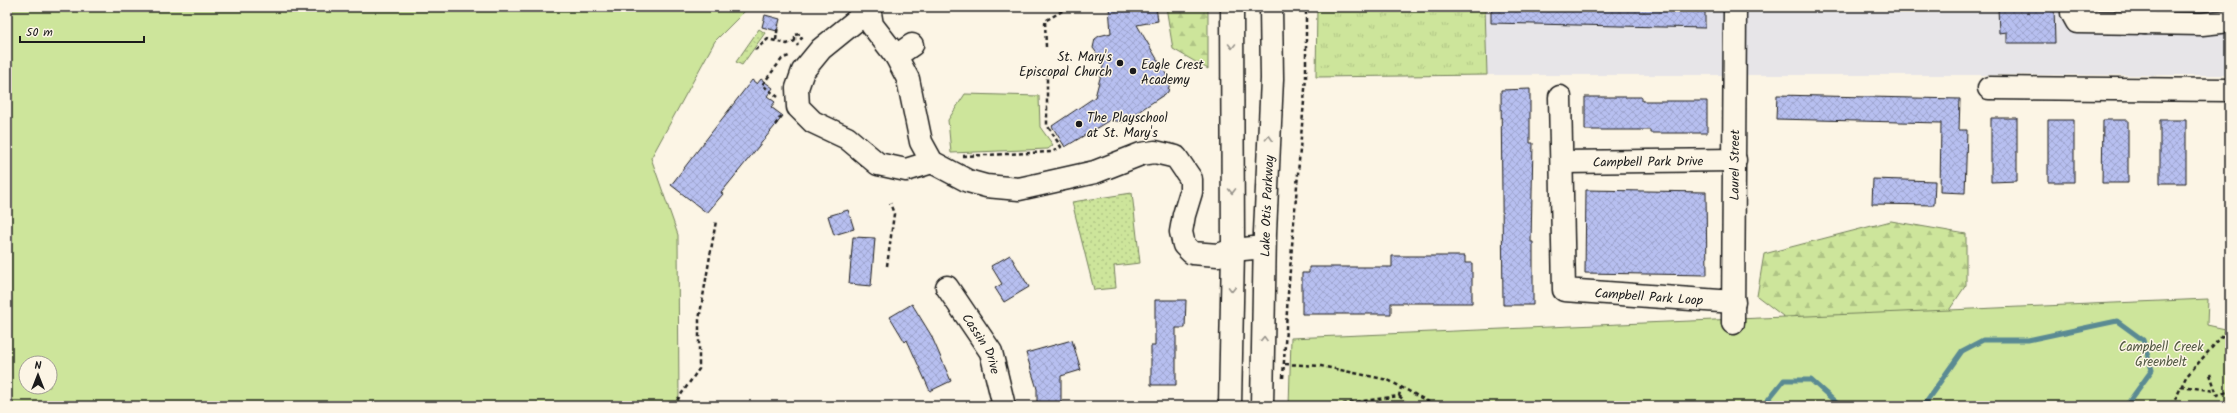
<svg xmlns="http://www.w3.org/2000/svg" width="2237" height="413" font-family="Kalam,sans-serif">
<defs>
<pattern id="grass-tufts" width="24" height="20" patternUnits="userSpaceOnUse"><rect width="24" height="20" fill="#cde59b"/><path d="M3 7l-1-3M5 7V3M7 7l1-3M15 17l-1-3M17 17v-4M19 17l1-3" fill="none" stroke="#afc485"/></pattern>
<pattern id="forest-firs" width="22" height="20" patternUnits="userSpaceOnUse"><rect width="22" height="20" fill="#cde59b"/><path d="M5 1l3.5 6h-7zM16 11l3.5 6h-7z" fill="#afc485"/></pattern>
<pattern id="garden-dots" width="8" height="8" patternUnits="userSpaceOnUse"><rect width="8" height="8" fill="#cde59b"/><path d="M2 2h.1M6 6h.1" fill="none" stroke="#afc485" stroke-width="1.8" stroke-linecap="round"/></pattern>
<pattern id="building-cross-hatch" width="8" height="8" patternUnits="userSpaceOnUse"><rect width="8" height="8" fill="#b7bff0"/><path d="M0 0l8 8M0 8l8-8" fill="none" stroke="#9da4cd"/></pattern>
</defs>
<rect width="100%" height="100%" fill="#fcf5e5"/>
<filter id="ink" filterUnits="userSpaceOnUse"><feTurbulence type="fractalNoise" baseFrequency=".025" numOctaves="2"/><feDisplacementMap in="SourceGraphic" scale="8" xChannelSelector="R" yChannelSelector="G"/><feConvolveMatrix kernelMatrix="1 2 1 2 8 2 1 2 1" color-interpolation-filters="sRGB"/></filter>
<g filter="url(#ink)">
<path fill="#e7e5e8" d="M 1485,7 L 2230,7 L 2230,75 L 1487,75 Z"/>
<path fill="url(#grass-tufts)" stroke="#74805c" d="M 1317,7 L 1485,7 L 1487,75 L 1316,77 Z"/>
<path fill="url(#forest-firs)" stroke="#74805c" d="M 1166,7 L 1208,7 L 1208,69 L 1173,49 Z
M 1891,221 L 1966,234 L 1966,285 L 1937,328 L 1827,350 L 1757,296 L 1764,254 Z"/>
<path fill="#cde59b" stroke="#74805c" fill-rule="evenodd" d="M 7,7 L 749,7 L 715,41 L 651,158 L 678,235 L 679,406 L 7,406 ZM 26,363 L 50,363 L 50,387 L 26,387 Z
M 965,94 L 1039,96 L 1040,127 L 1053,145 L 1048,149 L 951,153 L 948,120 Z
M 2208,299 L 2207,325 L 2230,330 L 2230,406 L 1289,406 L 1291,338 Z"/>
<path fill="url(#garden-dots)" stroke="#74805c" d="M 759,29 L 765,33 L 742,65 L 736,62 Z
M 1132,193 L 1140,263 L 1114,266 L 1116,288 L 1094,290 L 1072,202 Z"/>
<g fill="none" stroke-linecap="round" stroke-linejoin="round">
<path stroke="#5a8a93" stroke-width="5" d="M 1763,406 L 1784,380 L 1811,380 L 1840,406
M 1923,406 L 1962,351 L 1983,340 L 2028,340 L 2117,321 L 2143,340 L 2152,370 L 2126,406"/>
</g>
<path fill="url(#building-cross-hatch)" stroke="#1c1c1c" d="M 1109,7 L 1156,7 L 1158,21 L 1137,25 L 1170,81 L 1168,92 L 1123,122 L 1110,120 L 1065,147 L 1052,126 L 1095,97 L 1104,63 L 1093,48 L 1095,39 L 1099,36 L 1111,33 Z
M 1491,7 L 1705,7 L 1705,28 L 1491,23 Z
M 1998,7 L 2054,7 L 2055,43 L 2007,43 L 2007,32 L 1999,33 Z
M 765,15 L 780,19 L 777,31 L 762,27 Z
M 761,79 L 773,88 L 767,96 L 775,102 L 771,107 L 783,116 L 721,193 L 723,194 L 707,213 L 671,185 L 752,80 L 757,84 Z
M 1530,89 L 1530,143 L 1533,143 L 1531,242 L 1533,242 L 1533,305 L 1503,305 L 1501,90 Z
M 1777,95 L 1960,99 L 1959,130 L 1967,130 L 1965,193 L 1940,192 L 1941,123 L 1776,119 Z
M 1585,97 L 1642,97 L 1642,101 L 1707,101 L 1707,133 L 1650,133 L 1650,130 L 1585,130 Z
M 1991,118 L 2017,118 L 2017,181 L 1991,182 Z
M 2048,120 L 2074,120 L 2074,182 L 2048,182 Z
M 2103,120 L 2128,120 L 2128,183 L 2102,183 Z
M 2160,120 L 2186,120 L 2186,183 L 2160,183 Z
M 1873,179 L 1935,181 L 1934,205 L 1872,204 Z
M 1586,190 L 1706,192 L 1707,275 L 1585,273 Z
M 848,210 L 854,229 L 834,235 L 828,216 Z
M 853,237 L 875,238 L 871,286 L 849,284 Z
M 1010,255 L 1029,287 L 1004,302 L 995,288 L 1002,284 L 991,266 Z
M 1392,256 L 1465,256 L 1465,263 L 1472,263 L 1472,303 L 1391,303 L 1391,314 L 1302,314 L 1302,273 L 1309,273 L 1309,267 L 1392,267 Z
M 1155,300 L 1186,300 L 1185,328 L 1176,328 L 1176,385 L 1151,385 L 1151,346 L 1155,346 Z
M 912,304 L 931,335 L 951,381 L 930,391 L 907,340 L 905,342 L 890,317 Z
M 1072,340 L 1081,370 L 1061,376 L 1061,406 L 1037,406 L 1037,389 L 1026,353 Z"/>
<g fill="none" stroke-linecap="round" stroke-linejoin="round">
<defs>
<g id="minor">
<path d="M 863,7 L 858,19 L 821,49 L 803,71 L 797,88 L 798,107 L 813,122 L 847,138 L 878,164 L 906,170 L 932,162"/>
<path d="M 869,7 L 872,25 L 896,56 L 908,79 L 921,142 L 932,162 L 968,181 L 986,186 L 1019,189 L 1095,172 L 1141,154 L 1155,152 L 1168,155 L 1176,157 L 1191,179 L 1191,192 L 1184,215 L 1181,232 L 1184,245 L 1192,253 L 1218,255 L 1233,250 L 1264,247"/>
<path d="M 2072,7 L 2072,13 L 2077,22 L 2145,23"/>
<path d="M 2144,7 L 2145,23 L 2202,24 L 2230,21"/>
<path d="M 896,56 L 912,45"/>
<path d="M 1989,88 L 2230,90"/>
<path id="s1" d="M 1560,97 L 1564,290 L 1734,302"/>
<path id="s2" d="M 1562,162 L 1735,160"/>
<path id="s3" d="M 947,287 L 991,352 L 1004,406"/>
<path id="s4" d="M 1733,323 L 1735,7"/>
</g>
<g id="major">
<path d="M 1230,406 L 1233,250 L 1232,7"/>
<path id="s5" d="M 1262,406 L 1265,232 L 1272,79 L 1271,7"/>
</g>
</defs>
<use href="#minor" stroke="#1c1c1c" stroke-width="25"/>
<use href="#major" stroke="#1c1c1c" stroke-width="25"/>
<path stroke="#1c1c1c" stroke-width="2.5" stroke-dasharray="4 3" stroke-linecap="butt" d="M 776,40 L 778,25
M 795,41 L 795,35 L 800,34 L 802,38 L 798,42
M 1046,47 L 1045,21 L 1069,7
M 755,50 L 768,39 L 787,44 L 795,41 L 798,46
M 778,97 L 762,85 L 782,59 L 791,55
M 775,125 L 782,115
M 963,156 L 1052,152 L 1061,147 L 1047,125 L 1047,70
M 887,266 L 894,214 L 890,203
M 1285,364 L 1321,366 L 1388,380 L 1429,402 L 1432,406
M 2210,374 L 2217,395 L 2230,391
M 1283,378 L 1288,294 L 1306,77 L 1306,7
M 2181,386 L 2215,391
M 1399,396 L 1404,400 L 1406,406
M 673,406 L 699,369 L 699,320 L 716,221
M 1329,406 L 1399,396 L 1401,387
M 2172,406 L 2186,377 L 2230,327"/>
<use href="#minor" stroke="#fcf5e5" stroke-width="22"/>
<use href="#major" stroke="#fcf5e5" stroke-width="22"/>
</g>
<defs><path id="oneway-chevron" d="M-2-3.5L2.5 0L-2 3.5" fill="none" stroke-width="1.6" stroke-linecap="round" stroke-linejoin="round"/></defs>
<g stroke="#97938b">
<use href="#oneway-chevron" transform="translate(1232 46) rotate(90)"/>
<use href="#oneway-chevron" transform="translate(1269 138) rotate(-87)"/>
<use href="#oneway-chevron" transform="translate(1232 191) rotate(89)"/>
<use href="#oneway-chevron" transform="translate(1232 289) rotate(91)"/>
<use href="#oneway-chevron" transform="translate(1264 339) rotate(-88)"/>
</g>
</g>
<g fill="#1c1c1c" stroke="#fcf5e5" stroke-width="1.5">
<circle cx="1120" cy="63" r="4"/>
<circle cx="1133" cy="71" r="4"/>
<circle cx="1079" cy="124" r="4"/>
</g>
<g text-anchor="middle" stroke-width="3" stroke-linejoin="round" paint-order="stroke">
<g font-size="13" fill="#1c1c1c" stroke="#fcf5e5" text-anchor="start">
<text x="1112" y="61" text-anchor="end">St. Mary's<tspan x="1112" dy="15">Episcopal Church</tspan></text>
<text x="1141" y="69">Eagle Crest<tspan x="1141" dy="15">Academy</tspan></text>
<text x="1087" y="122">The Playschool<tspan x="1087" dy="15">at St. Mary's</tspan></text>
</g>
<g font-size="13" fill="#1c1c1c" stroke="#fcf5e5">
<text dy="5" stroke="none"><textPath href="#s2" startOffset="86">Campbell Park Drive</textPath></text>
<text dy="5" stroke="none"><textPath href="#s4" startOffset="158">Laurel Street</textPath></text>
<text dy="5" stroke="none"><textPath href="#s5" startOffset="200">Lake Otis Parkway</textPath></text>
<text dy="5" stroke="none"><textPath href="#s1" startOffset="278">Campbell Park Loop</textPath></text>
<text dy="5" stroke="none"><textPath href="#s3" startOffset="67">Cassin Drive</textPath></text>
</g>
<g font-size="13" fill="#515842" stroke="#fcf5e5">
<text x="2161" y="351">Campbell Creek<tspan x="2161" dy="15">Greenbelt</tspan></text>
</g>
</g>
<rect width="2237" height="413" fill="none" stroke="#fcf5e5" stroke-width="24"/>
<rect x="12" y="12" width="2213" height="389" fill="none" stroke="#1c1c1c" stroke-width="1.5" filter="url(#ink)"/>
<g transform="translate(38 375)"><circle r="19" fill="#fcf5e5" stroke="#a29e95"/>
<path d="M0-3L7 15L0 10L-7 15Z" fill="#1c1c1c"/>
<text y="-6" font-size="11" font-weight="bold" text-anchor="middle" fill="#1c1c1c">N</text>
</g>
<path d="M20 36v6h124v-6" fill="none" stroke="#1c1c1c" stroke-width="2"/>
<text x="26" y="36" font-size="12" fill="#1c1c1c" stroke="#fcf5e5" stroke-width="3" paint-order="stroke">50 m</text>
</svg>
